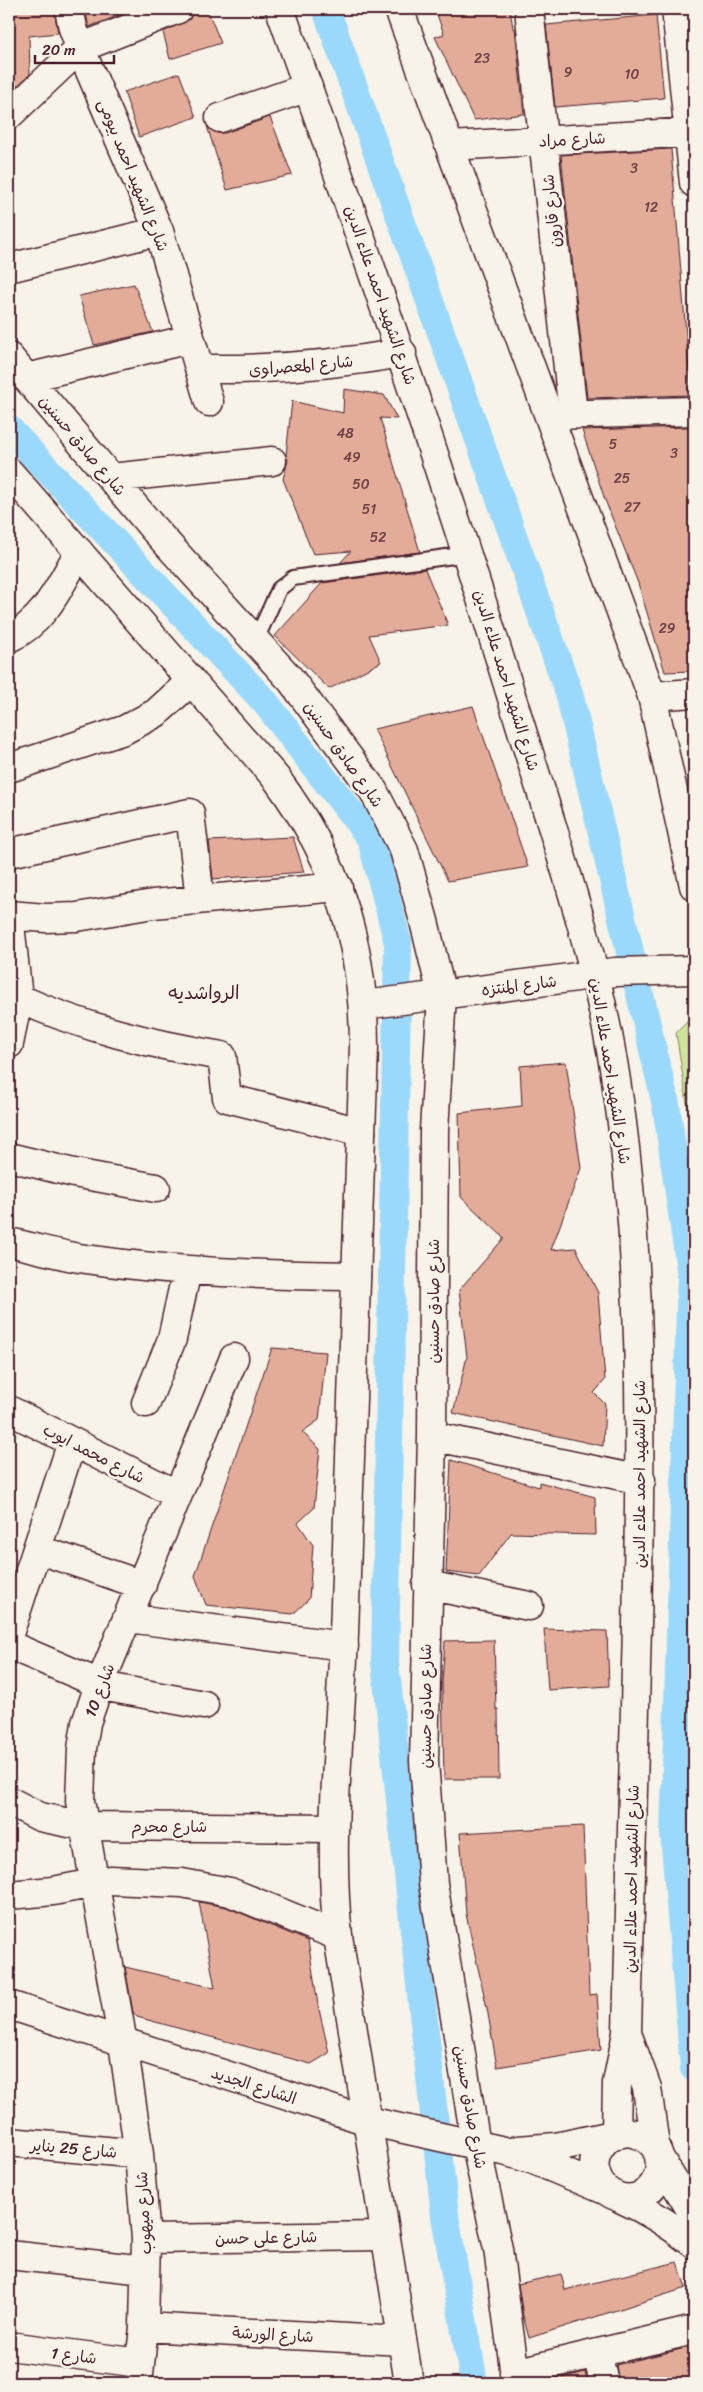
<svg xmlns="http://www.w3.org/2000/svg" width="703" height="2392" font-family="Sriracha,'Playpen Sans Arabic',sans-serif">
<rect width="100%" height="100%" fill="#f7f3e8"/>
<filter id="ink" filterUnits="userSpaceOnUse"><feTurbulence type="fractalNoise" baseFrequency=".02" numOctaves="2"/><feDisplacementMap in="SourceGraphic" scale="10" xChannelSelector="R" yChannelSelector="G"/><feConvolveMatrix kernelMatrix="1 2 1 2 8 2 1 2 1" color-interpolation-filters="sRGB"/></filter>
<g filter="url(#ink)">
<path fill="#cee499" stroke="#8c8262" d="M 694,1015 L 694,1147 L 676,1033 Z"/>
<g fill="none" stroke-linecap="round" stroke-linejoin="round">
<path stroke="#9bd9fc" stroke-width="28" d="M 326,9 L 569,693 L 666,1105 L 691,1275 L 674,1834 L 694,2068
M 9,429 L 265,702 L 371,839 L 398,943 L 385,1662 L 445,2216 L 474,2383"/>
</g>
<path fill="#e3ac99" stroke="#4a1f2b" d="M 9,9 L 54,9 L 58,33 L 29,36 L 30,74 L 9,94 Z
M 85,9 L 135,9 L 89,27 Z
M 193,9 L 207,9 L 221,43 L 170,59 L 163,32 L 190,19 Z
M 435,9 L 510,9 L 513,28 L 515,28 L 524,114 L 474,120 L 435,37 L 444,34 Z
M 656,15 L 664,98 L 555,107 L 546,25 Z
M 179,73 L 196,117 L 139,137 L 124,92 Z
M 270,117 L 292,175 L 227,190 L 207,126 L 217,133 L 225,133 Z
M 671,149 L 691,395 L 587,398 L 561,155 Z
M 134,284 L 153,332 L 94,345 L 79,296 Z
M 344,389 L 384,395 L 397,419 L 380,418 L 420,552 L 340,563 L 351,551 L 313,554 L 283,479 L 288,460 L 286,455 L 292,401 L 343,413 Z
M 690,427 L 694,501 L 694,671 L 665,672 L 638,583 L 605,500 L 582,430 Z
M 425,569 L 448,625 L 369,635 L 381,662 L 329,689 L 275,636 L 322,583 Z
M 473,706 L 528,867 L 448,881 L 374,729 Z
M 293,837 L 304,872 L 213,879 L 209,841 Z
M 566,1062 L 581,1168 L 551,1250 L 576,1248 L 598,1293 L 605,1380 L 594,1393 L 605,1404 L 603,1446 L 453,1413 L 467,1357 L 459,1290 L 504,1238 L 461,1197 L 459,1113 L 522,1106 L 520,1066 Z
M 272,1348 L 326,1352 L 319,1420 L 302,1432 L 320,1449 L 314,1508 L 298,1523 L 313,1545 L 309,1599 L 293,1614 L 206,1605 L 195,1576 Z
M 451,1460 L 539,1487 L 539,1482 L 595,1497 L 596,1535 L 511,1533 L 479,1576 L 446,1572 Z
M 544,1629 L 607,1631 L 609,1686 L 548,1690 Z
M 494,1640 L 496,1709 L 498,1709 L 499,1779 L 444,1779 L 442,1682 L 445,1641 Z
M 583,1826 L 589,1995 L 597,1994 L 601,2050 L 497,2067 L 487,2008 L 466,1914 L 460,1833 Z
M 199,1902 L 226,1907 L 308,1941 L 318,2005 L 329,2053 L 311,2064 L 137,2017 L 133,2012 L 125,1967 L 215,1988 Z
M 677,2262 L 686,2288 L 529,2338 L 523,2316 L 518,2284 L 561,2274 L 565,2290 Z
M 694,2346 L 694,2383 L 619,2383 L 616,2365 Z
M 585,2372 L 588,2383 L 563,2383 L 562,2378 Z"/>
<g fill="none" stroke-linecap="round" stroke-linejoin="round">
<defs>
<path id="service" d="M 256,640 L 279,589 L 293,578 L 468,554"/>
<path id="minor" d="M 69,9 L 73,28 L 80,48 L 159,231 L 209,402
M 529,9 L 573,414
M 676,9 L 694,183
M 9,115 L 80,48 L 178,9
M 220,118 L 308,87
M 450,146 L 694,132
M 9,268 L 159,231
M 9,357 L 152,527 L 291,680 L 373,790 L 404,850 L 424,921 L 442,995 L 434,1131 L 432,1436 L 424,1761 L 433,1883 L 476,2145 L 498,2249 L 516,2383
M 200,369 C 268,370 334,365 402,353
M 26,378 L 190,339
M 554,415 L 694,411
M 111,478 L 272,461
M 9,638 C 45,622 60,585 79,552
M 652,696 L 694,693
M 9,768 L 124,730 L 156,713 L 191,681
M 9,853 L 190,813 L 200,899
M 9,915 L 46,918 L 77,917 L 153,904 L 338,887
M 18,998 C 84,1028 150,1044 222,1056 L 227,1098 L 361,1132
M 9,1044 L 18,998 L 9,915
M 9,1157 L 74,1173 L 156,1188
M 9,1242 C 32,1247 56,1254 79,1258 C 171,1272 264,1275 356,1276
M 146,1403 L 172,1339 L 187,1270
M 9,1410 L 178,1495
M 432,1436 L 641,1480
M 37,1549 L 142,1585
M 427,1585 L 529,1606
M 128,1618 L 344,1646
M 9,1634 L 72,1442
M 9,1645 L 107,1687 L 204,1705
M 9,1801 L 40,1817 L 84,1826 L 334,1828
M 9,1895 L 53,1891 L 110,1880 L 182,1883 L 230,1892 L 338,1936
M 9,2142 L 139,2154
M 146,2239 L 385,2236
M 9,2255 L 145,2270
M 144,2327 L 402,2341
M 9,2346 L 140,2363
M 597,2353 L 604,2383
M 514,2373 L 694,2330
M 138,2383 L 144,2327 L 146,2239 L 139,2154 L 123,2043 L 80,1801 L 82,1749 L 86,1723 L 96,1694 L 234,1358"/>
<path id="tertiary" d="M 280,9 C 364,245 446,481 519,721 C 555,838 596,953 615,1074 C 644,1257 641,1441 637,1626 C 634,1761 630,1897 627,2033 L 617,2083 L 616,2133
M 399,9 L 652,696 L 694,886
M 9,472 L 276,778 C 338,862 364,943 364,1047 C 357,1243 351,1438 344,1633 C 341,1734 327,1835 338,1936 L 409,2383
M 364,1005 L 615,972 L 694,970
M 627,2033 L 647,2088 L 655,2146"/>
<path id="secondary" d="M 9,2005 L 368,2121 L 504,2151 L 534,2160 L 605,2190
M 518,2150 L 556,2147 L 627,2132 C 684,2140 658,2213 616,2196 C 606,2192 599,2185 596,2174 C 591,2159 598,2147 609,2137
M 659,2157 L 694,2215
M 620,2198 C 647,2210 671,2225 694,2244"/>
</defs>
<use href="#service" stroke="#4a1f2b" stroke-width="18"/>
<use href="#minor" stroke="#4a1f2b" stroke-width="31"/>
<use href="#tertiary" stroke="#4a1f2b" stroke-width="31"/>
<use href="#secondary" stroke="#4a1f2b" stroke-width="31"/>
<use href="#service" stroke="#f7f3e8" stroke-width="14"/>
<use href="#minor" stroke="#f7f3e8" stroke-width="28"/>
<use href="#tertiary" stroke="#f7f3e8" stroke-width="28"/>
<use href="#secondary" stroke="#f7f3e8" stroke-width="28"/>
</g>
</g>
<g text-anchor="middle" stroke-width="5" stroke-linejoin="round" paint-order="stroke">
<g font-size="14" fill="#704246">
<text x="482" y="63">23</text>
<text x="568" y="77">9</text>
<text x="632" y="79">10</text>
<text x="634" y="173">3</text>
<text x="651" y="212">12</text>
<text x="345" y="438">48</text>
<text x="613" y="449">5</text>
<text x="674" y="458">3</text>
<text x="352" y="462">49</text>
<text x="622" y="483">25</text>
<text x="361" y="489">50</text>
<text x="632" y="512">27</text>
<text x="369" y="514">51</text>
<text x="378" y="542">52</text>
<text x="667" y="633">29</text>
</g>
<g font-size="16" fill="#4a1f2b" stroke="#f7f3e8">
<text transform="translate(572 139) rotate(-3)" y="6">شارع مراد</text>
<text transform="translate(134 175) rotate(68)" y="6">شارع الشهيد احمد بيومى</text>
<text transform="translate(551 211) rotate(-96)" y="6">شارع قارون</text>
<text transform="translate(381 295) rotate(71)" y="6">شارع الشهيد احمد علاء الدين</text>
<text transform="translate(301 365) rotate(-5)" y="6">شارع المعصراوى</text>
<text transform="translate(83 445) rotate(50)" y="6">شارع صادق حسنين</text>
<text transform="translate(507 680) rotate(73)" y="6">شارع الشهيد احمد علاء الدين</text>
<text transform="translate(344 754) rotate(55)" y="6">شارع صادق حسنين</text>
<text transform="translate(519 985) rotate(-7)" y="6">شارع المنتزه</text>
<text transform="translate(611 1071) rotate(81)" y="6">شارع الشهيد احمد علاء الدين</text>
<text transform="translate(433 1301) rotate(-90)" y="6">شارع صادق حسنين</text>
<text transform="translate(94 1453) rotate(27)" y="6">شارع محمد ايوب</text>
<text transform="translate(639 1474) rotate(-90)" y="6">شارع الشهيد احمد علاء الدين</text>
<text transform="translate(99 1690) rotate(-69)" y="6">شارع 10</text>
<text transform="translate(425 1706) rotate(-90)" y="6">شارع صادق حسنين</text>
<text x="169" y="1832">شارع محرم</text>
<text transform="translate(631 1879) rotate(-89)" y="6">شارع الشهيد احمد علاء الدين</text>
<text transform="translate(254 2085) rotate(18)" y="6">الشارع الجديد</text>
<text transform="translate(471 2107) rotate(80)" y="6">شارع صادق حسنين</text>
<text transform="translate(74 2148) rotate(5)" y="6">شارع 25 يناير</text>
<text transform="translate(143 2213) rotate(-93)" y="6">شارع ميهوب</text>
<text transform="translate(266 2237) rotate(-1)" y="6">شارع على حسن</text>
<text transform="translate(273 2334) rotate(3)" y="6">شارع الورشة</text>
<text transform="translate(74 2355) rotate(7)" y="6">شارع 1</text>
</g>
<g font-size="19" fill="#4a1f2b" stroke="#f7f3e8">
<text x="204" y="999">الرواشديه</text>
</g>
</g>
<rect width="703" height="2392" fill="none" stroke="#f7f3e8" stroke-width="30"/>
<rect x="15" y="15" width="673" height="2362" fill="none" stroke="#4a1f2b" stroke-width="2" filter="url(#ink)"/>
<path d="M35 55v8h79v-8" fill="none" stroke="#4a1f2b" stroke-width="2.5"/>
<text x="42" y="55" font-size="15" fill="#4a1f2b" stroke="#f7f3e8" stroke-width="4" paint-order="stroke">20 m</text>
</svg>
